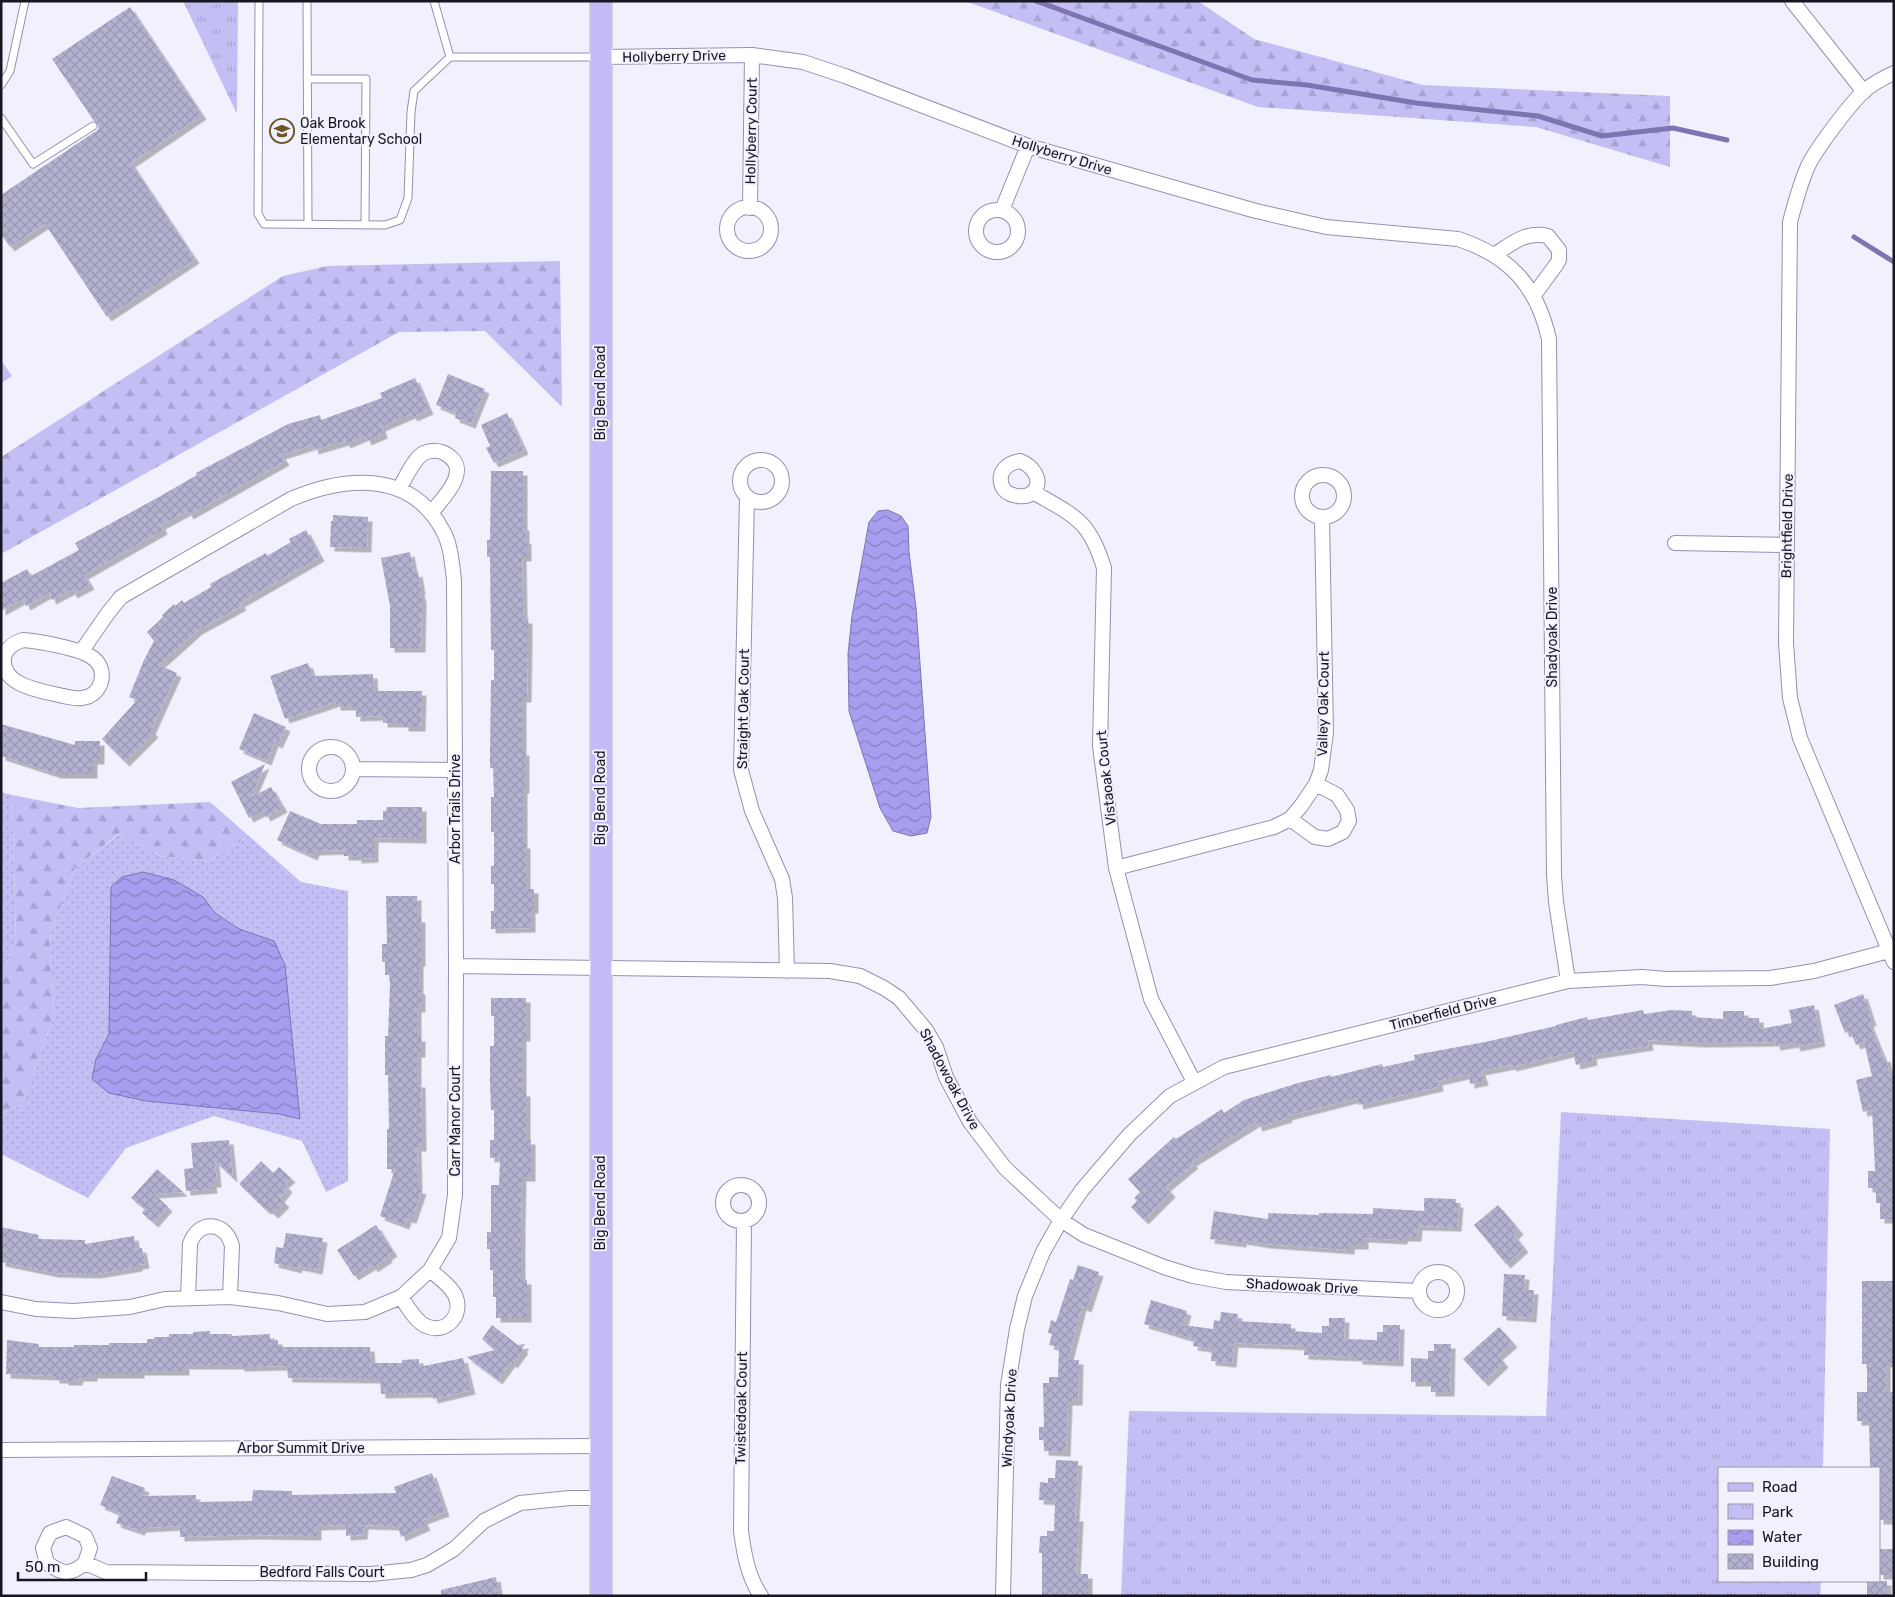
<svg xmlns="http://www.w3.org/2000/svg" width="1895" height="1597" font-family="Rubik,sans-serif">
<defs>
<pattern id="grass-dots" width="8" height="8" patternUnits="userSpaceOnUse" patternTransform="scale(1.25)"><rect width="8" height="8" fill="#c3bff5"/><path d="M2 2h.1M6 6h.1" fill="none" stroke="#a7a3d2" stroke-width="1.8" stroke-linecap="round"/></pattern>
<pattern id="forest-firs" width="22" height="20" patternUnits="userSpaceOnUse" patternTransform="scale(1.25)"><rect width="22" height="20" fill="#c3bff5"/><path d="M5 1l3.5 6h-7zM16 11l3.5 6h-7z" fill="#a7a3d2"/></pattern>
<pattern id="park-tufts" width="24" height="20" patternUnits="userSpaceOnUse" patternTransform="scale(1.25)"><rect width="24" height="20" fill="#c3bff5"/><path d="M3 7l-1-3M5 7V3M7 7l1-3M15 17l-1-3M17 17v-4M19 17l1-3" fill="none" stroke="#a7a3d2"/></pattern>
<pattern id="water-waves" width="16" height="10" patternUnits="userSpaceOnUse" patternTransform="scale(1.25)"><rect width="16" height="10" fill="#a79ef0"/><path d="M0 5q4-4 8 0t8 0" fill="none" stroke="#8780c2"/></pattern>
<pattern id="building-cross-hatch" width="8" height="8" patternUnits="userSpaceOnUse" patternTransform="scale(1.25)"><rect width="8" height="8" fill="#b3b1d0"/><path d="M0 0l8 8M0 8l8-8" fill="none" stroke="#9998b2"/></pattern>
<filter id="shadow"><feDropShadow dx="4.5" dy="4.5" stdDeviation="0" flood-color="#0004"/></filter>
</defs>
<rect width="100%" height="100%" fill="#f1f1fe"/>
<path fill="url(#grass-dots)" d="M 1,792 L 12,795 L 16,940 L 4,971 L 1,971 Z
M 121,833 L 160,856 L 208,861 L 249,836 L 301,882 L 348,891 L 348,1181 L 326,1192 L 302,1141 L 214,1116 L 126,1148 L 88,1198 L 1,1154 L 1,1114 L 22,1104 L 54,1016 L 50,934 L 75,868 Z"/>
<path fill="url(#forest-firs)" d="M 965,1 L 1198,1 L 1254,39 L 1423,85 L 1670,96 L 1670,167 L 1536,127 L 1258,107 Z
M 560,261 L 562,407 L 485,331 L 399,332 L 1,554 L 1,457 L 283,276 L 327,266 Z
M 12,795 L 78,808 L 210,802 L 249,836 L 208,861 L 160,856 L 120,833 L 75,868 L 50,934 L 54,1016 L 22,1104 L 1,1114 L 1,971 L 4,971 L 16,940 Z"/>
<path fill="url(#park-tufts)" d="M 183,1 L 238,1 L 237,114 L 184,3 Z
M 1,360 L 12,376 L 1,383 Z
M 1561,1112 L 1830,1129 L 1823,1468 L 1719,1468 L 1719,1581 L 1821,1581 L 1820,1596 L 1121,1596 L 1129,1411 L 1546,1416 Z"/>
<path fill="url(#water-waves)" stroke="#7c75b2" d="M 888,510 L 901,516 L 908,526 L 909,552 L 916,608 L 931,817 L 927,833 L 911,836 L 893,831 L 880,808 L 849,711 L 848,654 L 852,616 L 869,522 L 878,511 Z
M 143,872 L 174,880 L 203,897 L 215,913 L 239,929 L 274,941 L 285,965 L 300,1119 L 279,1114 L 146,1101 L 109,1093 L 92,1079 L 96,1059 L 109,1034 L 111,887 L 122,877 Z"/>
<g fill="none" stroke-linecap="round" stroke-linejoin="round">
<path stroke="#7c75b2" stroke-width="5" d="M 1036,1 L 1252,80 L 1307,85 L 1416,103 L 1538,116 L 1602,136 L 1673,128 L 1727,140
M 1854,237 L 1894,262"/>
</g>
<path fill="url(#building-cross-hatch)" filter="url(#shadow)" d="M 130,7 L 202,115 L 131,163 L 195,259 L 107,317 L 45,224 L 10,247 L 1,234 L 1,195 L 99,129 L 97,123 L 94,121 L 52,59 Z
M 448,374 L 485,389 L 471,424 L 455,418 L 456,413 L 436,405 Z
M 415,378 L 429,410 L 413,417 L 411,414 L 381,427 L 383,434 L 367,441 L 365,436 L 346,444 L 345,441 L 314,450 L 313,445 L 281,455 L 285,461 L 189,515 L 187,511 L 161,525 L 163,530 L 84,575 L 90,585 L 73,594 L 71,590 L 52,600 L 49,593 L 26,606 L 23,599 L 1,611 L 1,583 L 27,569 L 31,576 L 79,550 L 75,543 L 157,498 L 197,475 L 196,473 L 288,424 L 320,415 L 321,420 L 382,398 L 380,393 Z
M 507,413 L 524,450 L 494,463 L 486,448 L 490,446 L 481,425 Z
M 491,471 L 523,471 L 523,526 L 525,526 L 525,539 L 527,540 L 527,557 L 522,557 L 523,611 L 524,619 L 528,619 L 528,634 L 527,698 L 522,698 L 522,751 L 525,751 L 525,789 L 523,789 L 523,844 L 526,844 L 526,889 L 534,889 L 534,909 L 531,909 L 531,928 L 491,929 L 491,911 L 494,911 L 494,884 L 491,884 L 491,866 L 494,866 L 494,832 L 491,832 L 491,797 L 494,797 L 493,768 L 490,768 L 490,751 L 491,680 L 494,680 L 494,650 L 491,650 L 490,557 L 487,557 L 487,540 L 490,540 Z
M 333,515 L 368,517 L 367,548 L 330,547 L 331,521 L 333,521 Z
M 306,530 L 320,557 L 240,603 L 242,606 L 198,630 L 159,665 L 177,673 L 151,730 L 154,733 L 125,762 L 102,739 L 137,700 L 129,697 L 144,660 L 154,641 L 147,632 L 163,617 L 162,615 L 174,604 L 175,606 L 182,600 L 184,603 L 211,587 L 210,584 L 266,553 L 267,556 L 291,542 L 289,539 Z
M 410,552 L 414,573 L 418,572 L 421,590 L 420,590 L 422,599 L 421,648 L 390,648 L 390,606 L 381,558 Z
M 308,663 L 313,676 L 373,674 L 374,691 L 422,691 L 421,727 L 404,727 L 404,723 L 383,723 L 383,716 L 356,717 L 356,707 L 352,708 L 351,706 L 336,706 L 336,702 L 285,719 L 270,676 Z
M 254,713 L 286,727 L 278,744 L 274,742 L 267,761 L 239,749 Z
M 1,724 L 75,745 L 75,741 L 100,741 L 100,760 L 93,760 L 93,774 L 57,774 L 1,756 Z
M 265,764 L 251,797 L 271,787 L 283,808 L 266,817 L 263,811 L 249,818 L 231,782 Z
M 387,807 L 422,807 L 422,839 L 374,838 L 374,858 L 357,859 L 357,856 L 344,856 L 344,850 L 315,851 L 313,856 L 277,840 L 290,811 L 321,824 L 357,824 L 357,820 L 383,820 L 383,811 L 386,811 Z
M 386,896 L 417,896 L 417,918 L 421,918 L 421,962 L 419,962 L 419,990 L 421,990 L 421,1008 L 417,1008 L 417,1037 L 421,1037 L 421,1053 L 417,1053 L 417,1083 L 421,1083 L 422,1147 L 417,1147 L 418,1189 L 422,1190 L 412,1219 L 407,1218 L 405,1225 L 380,1216 L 395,1169 L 387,1169 L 387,1129 L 389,1129 L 388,1075 L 385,1075 L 385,1036 L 388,1036 L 390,983 L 389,975 L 385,975 L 385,962 L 382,962 L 382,944 L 387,944 Z
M 1863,994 L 1872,1021 L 1869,1023 L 1883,1058 L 1886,1057 L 1889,1072 L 1892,1071 L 1894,1080 L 1894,1219 L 1880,1219 L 1880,1203 L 1876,1203 L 1876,1188 L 1868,1188 L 1868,1171 L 1875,1171 L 1872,1110 L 1863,1112 L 1856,1080 L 1872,1076 L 1864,1042 L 1856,1045 L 1850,1031 L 1845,1033 L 1834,1005 Z
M 491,998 L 526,998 L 526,1037 L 522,1037 L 522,1092 L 526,1092 L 526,1140 L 531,1140 L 531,1177 L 522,1177 L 521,1223 L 521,1280 L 527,1280 L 527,1318 L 496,1318 L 496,1297 L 493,1297 L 493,1270 L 490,1270 L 490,1249 L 487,1249 L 487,1232 L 491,1232 L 491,1185 L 499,1185 L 500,1157 L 490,1158 L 490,1140 L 494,1140 L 494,1110 L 491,1110 L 490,1083 L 490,1046 L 494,1046 L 494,1016 L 491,1016 Z
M 1814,1005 L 1821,1042 L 1796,1047 L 1795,1043 L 1776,1046 L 1775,1042 L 1701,1043 L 1648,1040 L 1649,1046 L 1592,1055 L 1593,1061 L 1576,1065 L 1573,1052 L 1512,1067 L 1511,1065 L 1481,1071 L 1484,1081 L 1470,1084 L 1469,1074 L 1438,1081 L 1439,1087 L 1359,1105 L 1357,1098 L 1287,1116 L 1288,1118 L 1258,1127 L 1256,1122 L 1192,1162 L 1194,1164 L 1166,1187 L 1171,1193 L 1144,1220 L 1131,1207 L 1137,1201 L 1134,1198 L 1140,1192 L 1128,1179 L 1174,1137 L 1176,1139 L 1222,1109 L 1224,1113 L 1244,1100 L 1298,1083 L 1331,1075 L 1331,1077 L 1382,1064 L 1383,1067 L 1415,1060 L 1414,1055 L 1485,1042 L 1556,1026 L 1556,1025 L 1587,1017 L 1588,1020 L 1643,1010 L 1644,1014 L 1672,1010 L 1692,1011 L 1692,1017 L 1723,1019 L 1723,1011 L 1744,1011 L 1744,1018 L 1759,1018 L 1760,1029 L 1792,1023 L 1789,1010 Z
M 229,1140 L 233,1178 L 215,1161 L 217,1183 L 212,1183 L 213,1189 L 186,1191 L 184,1169 L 193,1168 L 191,1143 Z
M 261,1161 L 273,1173 L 279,1167 L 291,1178 L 284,1184 L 288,1188 L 280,1198 L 285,1203 L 274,1214 L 268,1209 L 266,1210 L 239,1184 Z
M 157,1169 L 183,1192 L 154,1194 L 168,1207 L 154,1223 L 142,1213 L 145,1209 L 131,1198 Z
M 1424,1198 L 1456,1199 L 1456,1203 L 1459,1203 L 1457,1227 L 1418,1226 L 1417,1237 L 1403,1237 L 1403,1240 L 1364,1238 L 1364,1245 L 1350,1245 L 1350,1250 L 1266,1244 L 1242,1240 L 1242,1243 L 1210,1239 L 1214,1211 L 1268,1219 L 1268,1213 L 1319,1215 L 1319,1213 L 1373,1214 L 1373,1208 L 1424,1211 Z
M 1498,1205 L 1519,1230 L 1514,1235 L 1524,1248 L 1506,1264 L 1474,1225 Z
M 376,1225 L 393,1252 L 387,1256 L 388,1258 L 373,1268 L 372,1265 L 354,1276 L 337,1250 Z
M 1,1227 L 39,1235 L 38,1239 L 85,1240 L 85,1244 L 134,1236 L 136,1249 L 142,1248 L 145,1264 L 138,1265 L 138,1267 L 96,1274 L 54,1273 L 1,1262 Z
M 286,1233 L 323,1238 L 318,1270 L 298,1266 L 297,1269 L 274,1263 L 276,1247 L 283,1248 Z
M 1078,1265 L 1099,1272 L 1087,1308 L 1082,1306 L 1068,1360 L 1079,1360 L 1078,1401 L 1068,1401 L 1066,1452 L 1044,1451 L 1044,1440 L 1039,1440 L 1039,1427 L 1044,1427 L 1043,1383 L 1049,1383 L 1049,1377 L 1058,1377 L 1059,1347 L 1049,1345 L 1052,1334 L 1048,1333 L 1051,1320 L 1056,1322 L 1070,1279 L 1073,1280 Z
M 1504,1274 L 1525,1275 L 1524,1290 L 1534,1290 L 1532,1318 L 1502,1316 Z
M 1862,1281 L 1894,1281 L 1894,1363 L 1886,1363 L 1886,1392 L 1894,1392 L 1894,1520 L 1879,1520 L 1879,1468 L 1870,1468 L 1869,1421 L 1857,1421 L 1857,1392 L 1867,1392 L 1867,1364 L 1862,1364 Z
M 1151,1300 L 1187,1311 L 1183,1325 L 1213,1329 L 1214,1320 L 1220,1321 L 1221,1312 L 1238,1314 L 1237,1321 L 1291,1324 L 1291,1331 L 1322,1333 L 1322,1326 L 1329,1326 L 1329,1318 L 1345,1318 L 1344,1339 L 1377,1340 L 1377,1332 L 1383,1332 L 1383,1325 L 1400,1325 L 1399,1362 L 1358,1360 L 1358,1357 L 1304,1355 L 1304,1346 L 1234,1343 L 1232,1363 L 1211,1361 L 1212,1349 L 1193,1346 L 1194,1339 L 1144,1324 Z
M 492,1325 L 518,1345 L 525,1344 L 522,1348 L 524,1349 L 513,1364 L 511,1362 L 498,1380 L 467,1357 L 495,1350 L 482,1339 Z
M 1499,1327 L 1513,1343 L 1498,1356 L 1504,1363 L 1484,1382 L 1463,1359 Z
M 210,1331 L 210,1334 L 232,1334 L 232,1336 L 270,1334 L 270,1340 L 278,1340 L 278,1347 L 370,1347 L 371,1363 L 402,1363 L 402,1360 L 419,1359 L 419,1367 L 463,1358 L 471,1390 L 433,1399 L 432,1393 L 381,1394 L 380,1379 L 288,1378 L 287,1366 L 240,1367 L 240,1365 L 185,1365 L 185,1371 L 140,1371 L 140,1374 L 93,1374 L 93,1377 L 79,1377 L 78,1381 L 64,1381 L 64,1379 L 55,1379 L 55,1376 L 6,1374 L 7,1340 L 39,1344 L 39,1347 L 74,1347 L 74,1345 L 109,1345 L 109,1343 L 147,1343 L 147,1339 L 154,1339 L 154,1337 L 169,1337 L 169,1334 L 193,1334 L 193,1332 Z
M 1434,1344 L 1451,1344 L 1450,1392 L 1431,1392 L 1431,1382 L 1411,1382 L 1411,1358 L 1428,1359 L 1428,1351 L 1434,1351 Z
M 1056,1460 L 1078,1461 L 1075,1517 L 1079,1517 L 1076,1574 L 1088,1574 L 1088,1596 L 1042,1596 L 1042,1553 L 1039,1553 L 1040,1536 L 1047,1536 L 1047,1531 L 1054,1531 L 1055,1501 L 1039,1500 L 1040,1482 L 1048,1483 L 1048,1478 L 1055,1478 Z
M 432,1473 L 445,1512 L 423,1520 L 426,1526 L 401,1537 L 398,1526 L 364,1525 L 363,1535 L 346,1536 L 346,1525 L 317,1526 L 317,1536 L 252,1535 L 180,1537 L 180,1526 L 142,1528 L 140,1531 L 116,1523 L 120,1513 L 100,1505 L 112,1476 L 145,1488 L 142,1496 L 196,1495 L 196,1502 L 252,1501 L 253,1490 L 292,1491 L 292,1495 L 396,1493 L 394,1487 Z
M 1879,1549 L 1894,1549 L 1894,1575 L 1879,1575 Z
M 496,1577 L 499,1596 L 441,1596 L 441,1590 Z
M 1867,1581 L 1887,1581 L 1887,1595 L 1867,1595 Z"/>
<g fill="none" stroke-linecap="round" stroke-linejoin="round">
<defs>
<path id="service" d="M 259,1 L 258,214 L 264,224 L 385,225 L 400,220 L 408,198 L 411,112 L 414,91 L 450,57 L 434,1
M 307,1 L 308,224
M 450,57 L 598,57
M 307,79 L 366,79 L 365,225
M 1,85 L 10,71 L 25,1
M 1,118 L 33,164 L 93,126"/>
<path id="minor" d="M 1792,1 L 1864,92
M 601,57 L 752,55 L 803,62 L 845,76 L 1028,146 L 1256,211 L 1326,227 L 1458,239 C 1510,256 1537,286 1549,339 L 1554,875 L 1556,902 L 1568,981
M 1894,73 C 1883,78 1872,84 1864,91 C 1850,104 1816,149 1808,166 C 1800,184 1795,203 1790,222 L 1786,643 L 1790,698 L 1800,738 L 1894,962
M727 229a22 22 0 1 1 44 0a22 22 0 1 1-44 0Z
M 750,208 L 752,55
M976 231a21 21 0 1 1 42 0a21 21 0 1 1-42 0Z
M 1002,210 L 1028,146
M 1494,255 C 1513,243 1525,231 1548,236 L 1559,250 L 1559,260 L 1556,265 L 1534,295
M740 481a21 21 0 1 1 42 0a21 21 0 1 1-42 0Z
M 1020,461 C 1031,465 1045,480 1033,492 C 1025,500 1006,496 1002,486 C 997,472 1007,463 1020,461 Z
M1302 496a21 21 0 1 1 42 0a21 21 0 1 1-42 0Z
M 399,489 C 406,478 413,459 424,453 C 431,450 440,450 446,454 C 473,470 443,498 431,513
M 1033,492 C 1074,516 1089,519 1104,568 L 1100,746 L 1116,868 L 1151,999 L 1194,1082
M 747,498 L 741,770 L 752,811 L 782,879 L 785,898 L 787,971
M 1675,543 L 1787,545
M 23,640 C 38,641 82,649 93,658 C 109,670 102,696 82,698 C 76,699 69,697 63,696 C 44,691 0,687 4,657 C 7,647 14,643 23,640 Z
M 81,652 L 108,613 L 121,597 L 291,499 C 345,476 411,470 443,531 C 451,545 452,564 454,580 L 456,966 L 830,971 L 860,976 L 884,988 L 899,998 L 926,1030 L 936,1047 L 946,1077 L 970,1122 L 1005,1168 L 1061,1220 L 1084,1235 L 1164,1267 L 1193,1276 L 1226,1282 L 1419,1291
M309 769a22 22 0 1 1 44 0a22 22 0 1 1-44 0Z
M 353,769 L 455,770
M 1290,819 L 1315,837 L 1328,839 L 1343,832 L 1349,821 L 1347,810 L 1337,795 L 1316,784
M 1116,868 L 1274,827 L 1290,819 L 1301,806 L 1316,784 L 1321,770 L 1326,733 L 1322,518
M723 1203a18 18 0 1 1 36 0a18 18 0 1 1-36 0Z
M 744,1221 L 741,1531 C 744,1554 748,1577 761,1596
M1419 1291a19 19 0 1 1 38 0a19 19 0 1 1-38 0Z
M 401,1297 C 407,1306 416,1322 426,1326 C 447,1335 464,1314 455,1295 C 450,1285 438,1277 430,1270
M 188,1298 L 190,1244 C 198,1219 226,1221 232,1246 L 230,1297
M 1,1302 L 36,1309 L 73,1311 L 130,1307 L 165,1299 L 230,1297 L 278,1303 L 327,1314 L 365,1312 L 401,1297 L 430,1270 L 449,1238 L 455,1195 L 456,966
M 1,1450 L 600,1446
M 85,1563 C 70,1576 62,1574 47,1563 L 43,1548 L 50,1533 L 66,1527 L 85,1536 L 90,1548 L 85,1563 L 106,1572 L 371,1574 L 411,1570 L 427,1565 L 454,1549 L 484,1521 L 520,1503 L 570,1498 L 601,1498
M 1003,1596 L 1008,1385 L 1017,1329 L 1025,1296 L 1043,1252 L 1061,1220 L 1082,1190 L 1129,1135 L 1170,1096 L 1224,1067 L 1568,981 L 1642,977 L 1666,979 L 1770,978 L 1814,971 L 1889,951"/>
<path id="primary" d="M 601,1 L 601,1596"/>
</defs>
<use href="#service" stroke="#9391b0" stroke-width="9"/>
<use href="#minor" stroke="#9391b0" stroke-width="16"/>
<use href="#primary" stroke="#d1d0d3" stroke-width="24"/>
<use href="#service" stroke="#fff" stroke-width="7"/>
<use href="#minor" stroke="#fff" stroke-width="14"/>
<use href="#primary" stroke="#c3baf8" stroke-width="21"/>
</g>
<defs>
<symbol id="school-ring" viewBox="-11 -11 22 22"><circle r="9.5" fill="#f1f1fe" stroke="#6f5427" stroke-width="1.5"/><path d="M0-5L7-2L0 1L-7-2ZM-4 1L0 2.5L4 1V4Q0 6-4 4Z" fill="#6f5427"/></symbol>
</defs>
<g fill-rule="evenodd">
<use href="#school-ring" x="268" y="117" width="28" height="28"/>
</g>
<g text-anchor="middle" stroke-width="4" stroke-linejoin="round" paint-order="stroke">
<g font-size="14" fill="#171621" stroke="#f1f1fe">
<text transform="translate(674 56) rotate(-1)" y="5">Hollyberry Drive</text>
<text transform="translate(751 131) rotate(-89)" y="5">Hollyberry Court</text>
<text transform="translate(1062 155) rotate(17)" y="5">Hollyberry Drive</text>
<text transform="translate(600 393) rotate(-90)" y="5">Big Bend Road</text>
<text transform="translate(1787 526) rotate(-89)" y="5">Brightfield Drive</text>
<text transform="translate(1552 637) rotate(-90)" y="5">Shadyoak Drive</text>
<text transform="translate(1323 704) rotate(-89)" y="5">Valley Oak Court</text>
<text transform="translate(743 709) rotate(-89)" y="5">Straight Oak Court</text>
<text transform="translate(1106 778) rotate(-96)" y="5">Vistaoak Court</text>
<text transform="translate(600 798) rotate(-90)" y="5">Big Bend Road</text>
<text transform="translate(455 809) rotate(-90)" y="5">Arbor Trails Drive</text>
<text transform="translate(1443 1012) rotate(-14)" y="5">Timberfield Drive</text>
<text transform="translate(950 1079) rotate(62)" y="5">Shadowoak Drive</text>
<text transform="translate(455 1121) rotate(-90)" y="5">Carr Manor Court</text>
<text transform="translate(600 1203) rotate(-90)" y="5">Big Bend Road</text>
<text transform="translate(1302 1286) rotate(3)" y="5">Shadowoak Drive</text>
<text transform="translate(741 1408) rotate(-89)" y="5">Twistedoak Court</text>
<text transform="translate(1009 1418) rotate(-87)" y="5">Windyoak Drive</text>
<text x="301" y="1453">Arbor Summit Drive</text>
<text x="322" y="1577">Bedford Falls Court</text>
</g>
<g font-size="14" fill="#171621" stroke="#f1f1fe" text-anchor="start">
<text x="300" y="128">Oak Brook<tspan x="300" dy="16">Elementary School</tspan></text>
</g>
</g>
<rect width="1895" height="1597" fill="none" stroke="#171621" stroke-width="5"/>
<rect x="1718" y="1467" width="162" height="115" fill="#f1f1fe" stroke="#9a99a6"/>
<rect x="1728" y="1483" width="25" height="8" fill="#c3baf8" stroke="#9a99a6"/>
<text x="1762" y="1492" font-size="15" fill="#171621">Road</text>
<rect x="1728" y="1504" width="25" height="15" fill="url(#park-tufts)" stroke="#9a99a6"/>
<text x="1762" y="1517" font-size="15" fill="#171621">Park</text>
<rect x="1728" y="1530" width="25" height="15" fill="url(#water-waves)" stroke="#9a99a6"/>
<text x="1762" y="1542" font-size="15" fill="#171621">Water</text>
<rect x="1728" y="1554" width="25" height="15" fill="url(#building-cross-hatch)" stroke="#9a99a6"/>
<text x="1762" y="1567" font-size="15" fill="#171621">Building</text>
<path d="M18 1572v8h128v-8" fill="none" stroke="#171621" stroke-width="2.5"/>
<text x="25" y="1572" font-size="15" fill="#171621" stroke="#f1f1fe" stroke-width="4" paint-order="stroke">50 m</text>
</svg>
